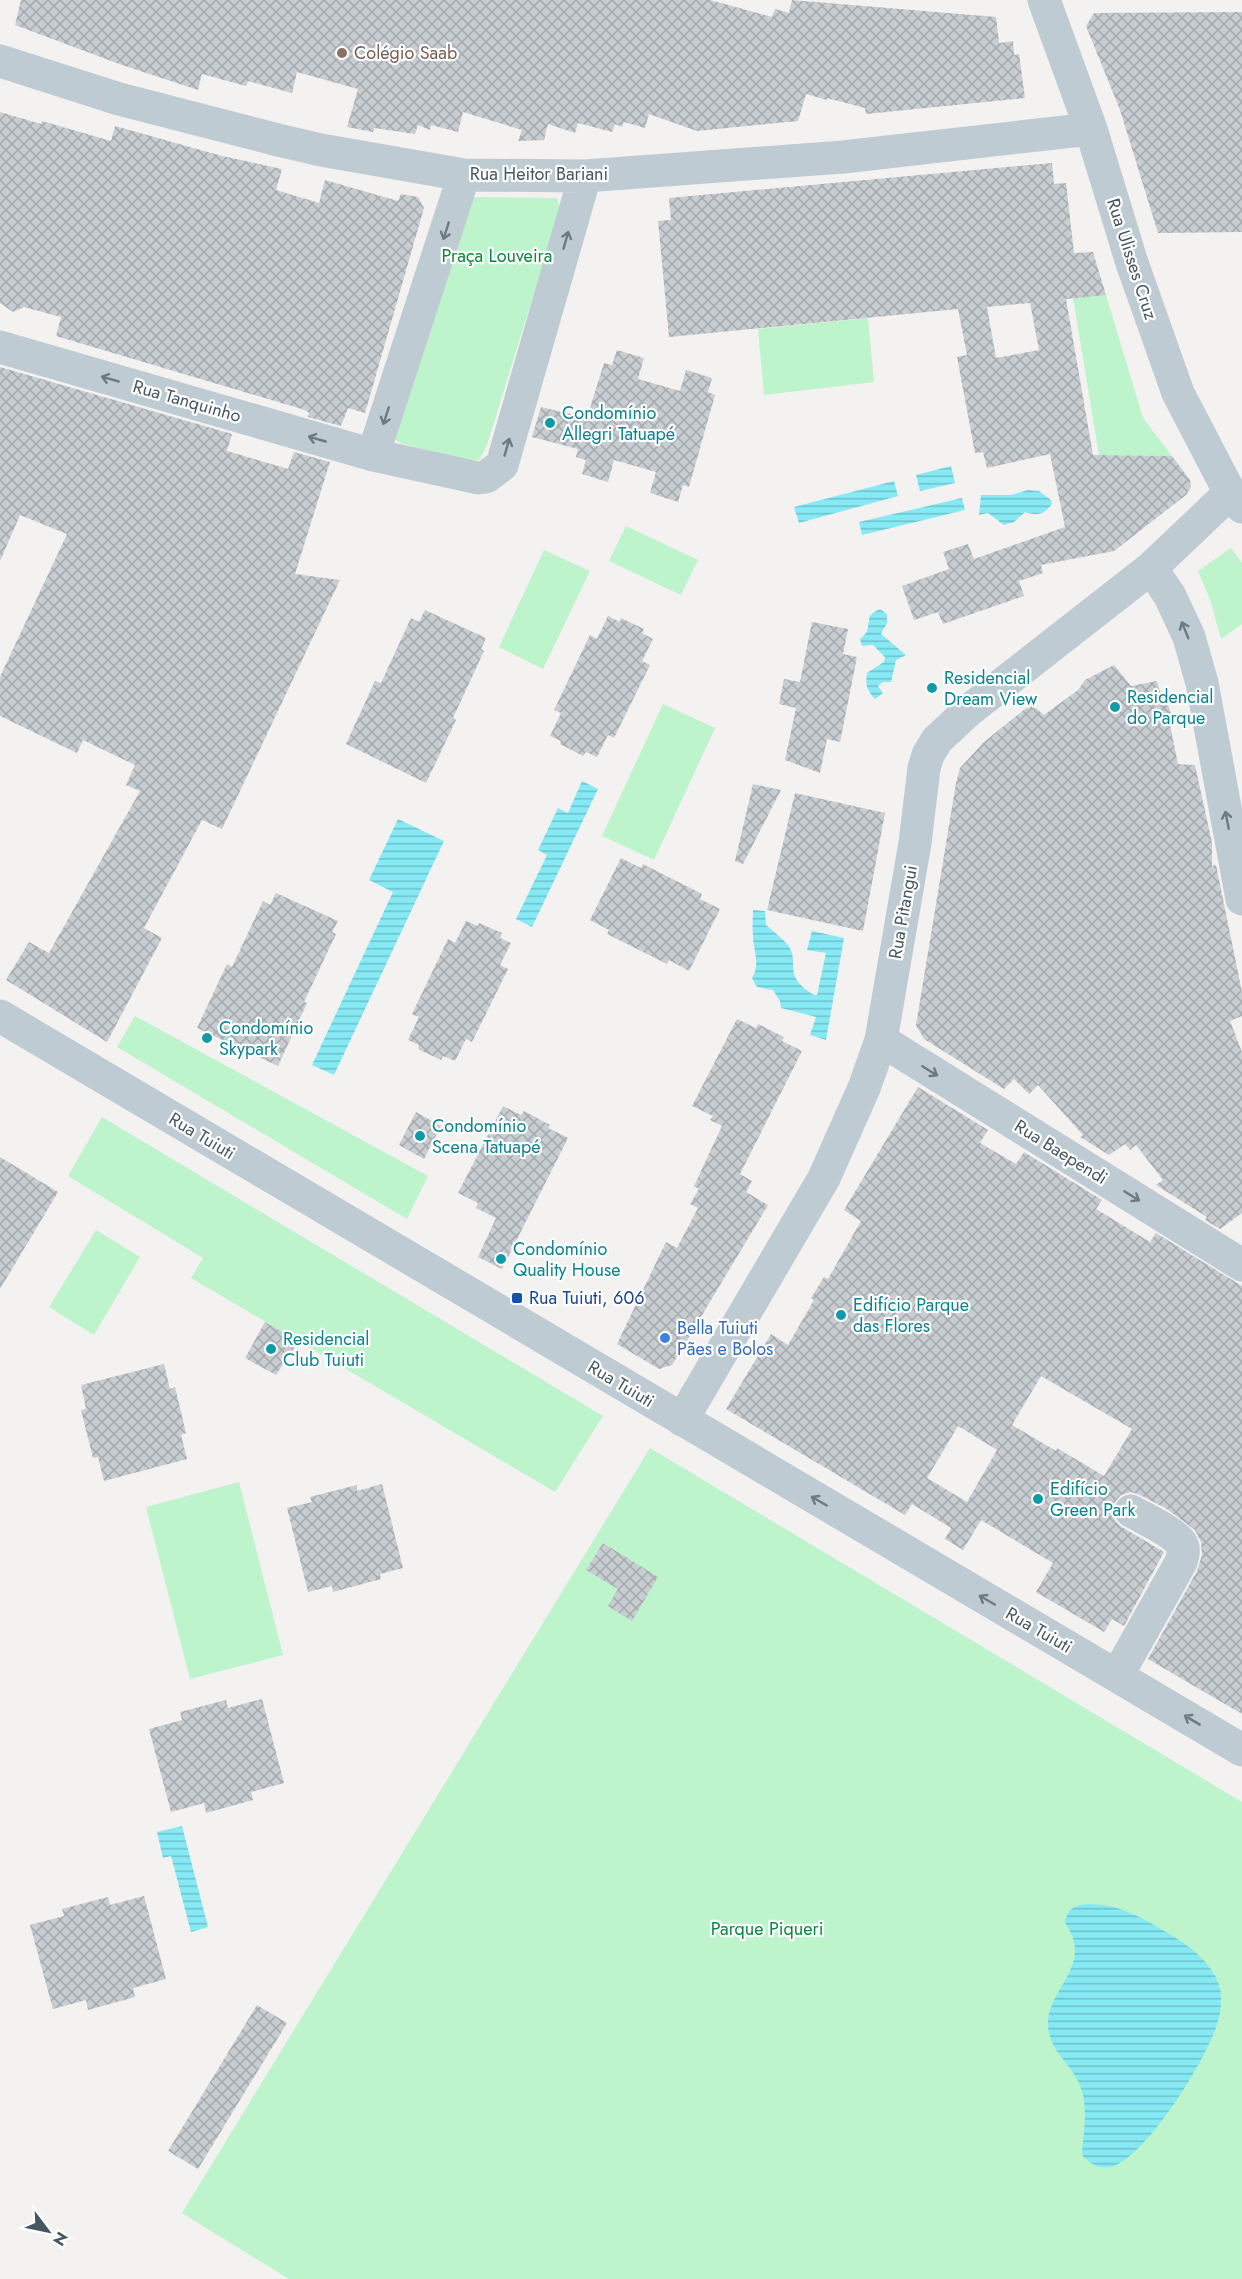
<svg xmlns="http://www.w3.org/2000/svg" width="1242" height="2279" font-family="Jost,sans-serif">
<defs>
<pattern id="water-rules" width="6" height="5" patternUnits="userSpaceOnUse" patternTransform="scale(1.5)"><rect width="6" height="5" fill="#86eaf5"/><path d="M0 2.5h6" fill="none" stroke="#6fc0ca"/></pattern>
<pattern id="building-cross-hatch" width="8" height="8" patternUnits="userSpaceOnUse" patternTransform="scale(1.5)"><rect width="8" height="8" fill="#c8cdd2"/><path d="M0 0l8 8M0 8l8-8" fill="none" stroke="#a4a9ae"/></pattern>
</defs>
<rect width="100%" height="100%" fill="#f4f1f1"/>
<path fill="#bdf4cc" d="M 472,197 L 553,198 L 557,198 L 560,209 L 487,445 L 480,460 L 464,461 L 400,443 L 395,439 Z
M 1106,295 L 1143,418 L 1172,456 L 1099,455 L 1073,298 Z
M 868,318 L 874,382 L 764,395 L 758,329 Z
M 626,526 L 698,560 L 681,595 L 609,561 Z
M 1231,548 L 1242,563 L 1242,624 L 1221,639 L 1211,602 L 1198,571 Z
M 544,550 L 590,571 L 543,669 L 499,647 Z
M 663,704 L 715,728 L 654,860 L 602,836 Z
M 135,1016 L 428,1176 L 407,1219 L 117,1047 Z
M 102,1117 L 603,1416 L 555,1492 L 191,1278 L 203,1258 L 68,1176 Z
M 96,1230 L 140,1257 L 94,1335 L 49,1307 Z
M 650,1448 L 1242,1802 L 1242,2279 L 289,2279 L 182,2213 Z
M 239,1482 L 283,1655 L 190,1679 L 146,1507 Z"/>
<path fill="url(#water-rules)" d="M 951,466 L 955,483 L 920,491 L 916,475 Z
M 894,481 L 898,496 L 799,523 L 794,507 Z
M 1028,490 L 1039,491 L 1051,500 L 1052,504 C 1044,515 1037,516 1025,512 L 1014,522 L 1004,525 L 988,513 L 979,515 L 981,495 L 1011,495 Z
M 962,498 L 965,510 L 862,535 L 859,522 Z
M 880,609 L 887,614 L 887,623 L 881,634 L 906,655 L 896,660 L 891,682 L 883,682 L 878,686 L 883,693 L 875,699 C 867,691 865,685 867,673 L 884,662 L 885,657 L 873,645 L 862,646 L 860,639 C 862,637 866,634 867,631 C 871,619 865,616 880,609 Z
M 582,781 L 598,789 L 532,927 L 516,919 L 547,855 L 538,850 L 558,808 L 568,813 Z
M 398,819 L 444,841 L 334,1075 L 312,1065 L 393,892 L 369,880 Z
M 753,910 L 765,911 L 766,925 C 773,931 782,938 788,945 C 801,964 781,975 814,995 L 817,995 L 826,953 L 807,950 L 812,931 L 844,938 L 826,1040 L 810,1035 L 816,1017 L 781,1008 L 780,1001 L 773,990 L 757,987 L 752,978 C 761,963 753,951 753,935 C 752,926 753,918 753,910 Z
M 182,1826 L 208,1927 L 191,1932 L 171,1856 L 163,1858 L 157,1832 Z
M 1088,1904 C 1117,1904 1140,1916 1164,1931 C 1186,1943 1213,1962 1220,1988 C 1222,2000 1221,2013 1217,2024 C 1208,2057 1144,2161 1110,2167 C 1098,2169 1089,2163 1082,2155 C 1083,2133 1088,2113 1082,2091 C 1075,2065 1048,2053 1048,2023 C 1048,1994 1081,1972 1074,1942 C 1073,1935 1068,1928 1065,1922 C 1068,1908 1075,1905 1088,1904 Z"/>
<path fill="url(#building-cross-hatch)" fill-rule="evenodd" d="M 21,0 L 710,0 L 772,17 L 775,9 L 789,13 L 792,0 L 996,17 L 999,43 L 1013,41 L 1014,55 L 1019,54 L 1025,98 L 866,114 L 865,108 L 827,98 L 827,100 L 806,94 L 798,121 L 697,131 L 649,114 L 645,128 L 624,122 L 622,127 L 615,124 L 612,132 L 578,123 L 575,133 L 548,124 L 544,140 L 518,141 L 522,130 L 463,112 L 458,132 L 431,125 L 430,130 L 418,125 L 415,134 L 374,128 L 373,132 L 347,127 L 358,89 L 297,72 L 292,93 L 248,81 L 246,86 L 202,74 L 198,90 L 122,65 L 15,25 Z
M 1242,12 L 1242,232 L 1158,233 L 1120,110 L 1086,26 L 1094,13 Z
M 0,112 L 41,124 L 42,121 L 111,141 L 115,126 L 222,156 L 282,169 L 276,190 L 319,203 L 325,180 L 398,201 L 401,194 L 418,197 L 424,208 L 365,413 L 348,408 L 341,426 L 308,417 L 309,413 L 305,410 L 56,336 L 61,317 L 24,307 L 13,312 L 0,303 Z
M 1052,163 L 1054,184 L 1066,183 L 1074,253 L 1093,252 L 1106,295 L 1066,299 L 1093,455 L 1172,456 L 1190,480 L 1191,487 L 1186,495 L 1114,551 L 1041,565 L 1043,573 L 1019,581 L 1024,596 L 943,624 L 938,612 L 914,620 L 902,586 L 949,569 L 943,552 L 968,544 L 974,559 L 1065,527 L 1050,454 L 987,468 L 983,452 L 975,453 L 957,357 L 967,355 L 958,309 L 669,337 L 658,221 L 671,220 L 669,198 ZM 1030,303 L 1039,350 L 996,358 L 987,307 Z
M 617,350 L 644,358 L 638,379 L 680,391 L 686,370 L 712,378 L 708,392 L 715,395 L 689,487 L 683,485 L 678,502 L 650,493 L 656,472 L 614,460 L 608,482 L 582,474 L 586,460 L 576,457 L 578,449 L 532,437 L 541,407 L 587,418 L 604,363 L 612,365 Z
M 0,367 L 232,434 L 227,451 L 288,469 L 294,452 L 330,462 L 295,574 L 340,580 L 222,829 L 202,820 L 144,928 L 162,938 L 107,1042 L 6,980 L 29,942 L 49,953 L 140,791 L 126,785 L 135,765 L 83,740 L 77,753 L 0,716 L 0,677 L 67,534 L 20,515 L 0,561 Z
M 425,610 L 486,638 L 481,649 L 484,651 L 453,718 L 456,720 L 426,783 L 346,744 L 375,681 L 381,683 L 411,618 L 419,622 Z
M 608,616 L 620,622 L 621,618 L 644,629 L 642,633 L 653,639 L 642,661 L 650,665 L 614,738 L 608,735 L 597,757 L 586,752 L 583,756 L 560,744 L 561,741 L 550,736 L 561,713 L 554,710 L 590,635 L 597,639 Z
M 812,622 L 848,629 L 843,654 L 857,657 L 840,742 L 827,739 L 820,773 L 785,760 L 796,708 L 779,704 L 784,679 L 800,682 Z
M 1114,665 L 1131,686 L 1157,681 L 1160,692 L 1163,691 L 1171,713 L 1170,725 L 1178,764 L 1195,765 L 1212,843 L 1212,866 L 1216,865 L 1242,992 L 1242,1016 L 1230,1021 L 1242,1052 L 1242,1213 L 1220,1229 L 1205,1220 L 1207,1217 L 1156,1185 L 1163,1180 L 1136,1145 L 1130,1150 L 1125,1144 L 1109,1155 L 1080,1137 L 1083,1135 L 1038,1085 L 1029,1094 L 1014,1079 L 1004,1089 L 924,1039 L 916,1025 L 956,783 L 960,768 L 984,742 L 1031,704 L 1044,715 L 1078,690 L 1085,680 Z
M 753,784 L 781,790 L 743,864 L 735,861 Z
M 795,793 L 885,813 L 863,931 L 767,910 Z
M 621,858 L 641,868 L 643,864 L 702,894 L 700,899 L 720,909 L 689,971 L 669,960 L 667,964 L 607,934 L 609,930 L 590,920 Z
M 276,893 L 338,921 L 332,932 L 336,934 L 304,1002 L 307,1003 L 278,1066 L 197,1028 L 227,964 L 232,967 L 263,901 L 270,905 Z
M 466,921 L 478,926 L 479,923 L 502,933 L 500,938 L 511,943 L 500,965 L 508,969 L 472,1042 L 466,1039 L 455,1061 L 443,1056 L 441,1060 L 418,1049 L 419,1045 L 408,1040 L 419,1017 L 412,1014 L 448,939 L 455,943 Z
M 737,1019 L 756,1028 L 758,1024 L 784,1037 L 782,1041 L 802,1051 L 740,1174 L 752,1181 L 746,1192 L 768,1205 L 672,1365 L 659,1369 L 617,1344 L 666,1242 L 677,1248 L 698,1208 L 690,1204 L 699,1189 L 694,1186 L 722,1126 L 710,1120 L 713,1116 L 692,1106 Z
M 918,1087 L 988,1130 L 980,1143 L 1016,1164 L 1024,1152 L 1102,1200 L 1096,1209 L 1150,1242 L 1156,1233 L 1242,1286 L 1242,1714 L 1148,1659 L 1197,1571 L 1202,1555 L 1201,1542 L 1195,1530 L 1167,1509 L 1140,1495 L 1131,1492 L 1121,1495 L 1114,1503 L 1112,1512 L 1115,1521 L 1122,1527 L 1164,1552 L 1124,1626 L 1112,1619 L 1104,1632 L 1036,1592 L 1053,1563 L 981,1520 L 963,1550 L 945,1539 L 951,1528 L 912,1504 L 905,1515 L 726,1409 L 771,1334 L 788,1345 L 814,1300 L 811,1298 L 824,1277 L 828,1279 L 861,1221 L 844,1210 ZM 1041,1376 L 1132,1429 L 1104,1476 L 1057,1448 L 1056,1451 L 1012,1425 ZM 958,1426 L 997,1450 L 967,1502 L 927,1478 Z
M 503,1106 L 521,1115 L 524,1111 L 550,1125 L 548,1128 L 568,1138 L 502,1269 L 478,1257 L 496,1218 L 476,1208 L 478,1203 L 458,1193 Z
M 416,1112 L 441,1126 L 424,1159 L 399,1145 Z
M 0,1157 L 58,1192 L 0,1289 Z
M 265,1322 L 299,1341 L 276,1375 L 245,1358 Z
M 164,1364 L 170,1389 L 175,1387 L 186,1433 L 181,1435 L 187,1459 L 104,1481 L 98,1457 L 93,1458 L 81,1410 L 86,1409 L 81,1385 Z
M 382,1484 L 403,1568 L 380,1574 L 381,1579 L 333,1592 L 332,1586 L 308,1592 L 287,1508 L 312,1502 L 310,1497 L 357,1485 L 357,1491 Z
M 603,1543 L 658,1577 L 632,1621 L 608,1606 L 618,1589 L 586,1570 Z
M 262,1699 L 284,1783 L 251,1792 L 253,1800 L 206,1813 L 204,1803 L 171,1812 L 149,1729 L 182,1720 L 180,1712 L 226,1700 L 228,1708 Z
M 144,1896 L 166,1979 L 133,1988 L 135,1997 L 88,2010 L 86,2000 L 53,2009 L 30,1925 L 64,1916 L 62,1909 L 108,1897 L 110,1905 Z
M 257,2005 L 287,2023 L 198,2169 L 168,2151 Z"/>
<g fill="none" stroke-linecap="round" stroke-linejoin="round">
<path stroke="#becbd2" stroke-width="33" d="M 1044,0 L 1091,129 L 1132,263 L 1178,393 L 1230,493 L 1242,507
M 0,61 L 119,99 L 278,140 L 321,150 L 464,175 L 585,176 L 843,157 L 1091,129
M 464,175 L 373,455 L 478,478 L 486,477 L 502,465 L 585,176
M 0,347 L 373,455
M 1151,568 L 1170,596 L 1189,637 L 1202,683 L 1242,899
M 0,1016 L 1242,1750
M 881,1040 L 1242,1265
M 682,1420 L 824,1178 L 864,1088 L 881,1040 L 915,843 L 924,768 L 928,755 L 937,740 L 968,711 L 1151,568 L 1230,493
M 1117,1676 L 1181,1562 C 1183,1555 1185,1549 1181,1543 C 1172,1531 1145,1519 1131,1511"/>
</g>
<defs><path id="oneway-shaft" d="M-6 0H5M1.5-3L5.5 0L1.5 3" fill="none" stroke-width="1.6" stroke-linecap="round" stroke-linejoin="round" transform="scale(1.5)"/></defs>
<g stroke="#6b7a83">
<use href="#oneway-shaft" transform="translate(446 231) rotate(108)"/>
<use href="#oneway-shaft" transform="translate(566 240) rotate(-74)"/>
<use href="#oneway-shaft" transform="translate(110 379) rotate(-164)"/>
<use href="#oneway-shaft" transform="translate(386 416) rotate(108)"/>
<use href="#oneway-shaft" transform="translate(317 439) rotate(-164)"/>
<use href="#oneway-shaft" transform="translate(507 447) rotate(-74)"/>
<use href="#oneway-shaft" transform="translate(1185 630) rotate(-112)"/>
<use href="#oneway-shaft" transform="translate(1227 820) rotate(-101)"/>
<use href="#oneway-shaft" transform="translate(930 1071) rotate(32)"/>
<use href="#oneway-shaft" transform="translate(1132 1196) rotate(32)"/>
<use href="#oneway-shaft" transform="translate(819 1501) rotate(-150)"/>
<use href="#oneway-shaft" transform="translate(987 1600) rotate(-150)"/>
<use href="#oneway-shaft" transform="translate(1192 1720) rotate(-149)"/>
</g>
<circle fill="#8d6e63" stroke="#fff" stroke-width="2" cx="342" cy="53" r="6"/>
<g fill="#0f9aa8" stroke="#fff" stroke-width="2">
<circle cx="550" cy="423" r="6"/>
<circle cx="932" cy="688" r="6"/>
<circle cx="1115" cy="707" r="6"/>
<circle cx="207" cy="1038" r="6"/>
<circle cx="420" cy="1136" r="6"/>
<circle cx="501" cy="1259" r="6"/>
<circle cx="841" cy="1315" r="6"/>
<circle cx="271" cy="1349" r="6"/>
<circle cx="1038" cy="1499" r="6"/>
</g>
<rect fill="#1a4fb4" stroke="#fff" stroke-width="2" x="511" y="1292" width="12" height="12" rx="3"/>
<circle fill="#3f7fe0" stroke="#fff" stroke-width="2" cx="665" cy="1338" r="6"/>
<g text-anchor="middle" stroke-width="4.5" stroke-linejoin="round" paint-order="stroke">
<g font-size="18" fill="#785e54" stroke="#fff" text-anchor="start">
<text x="354" y="59">Colégio Saab</text>
</g>
<g font-size="18" fill="#475761" stroke="#fff">
<text x="539" y="180">Rua Heitor Bariani</text>
<text transform="translate(1132 259) rotate(72)" y="6">Rua Ulisses Cruz</text>
<text transform="translate(187 401) rotate(16)" y="6">Rua Tanquinho</text>
<text transform="translate(903 912) rotate(-80)" y="6">Rua Pitangui</text>
<text transform="translate(202 1136) rotate(31)" y="6">Rua Tuiuti</text>
<text transform="translate(1061 1152) rotate(32)" y="6">Rua Baependi</text>
<text transform="translate(621 1384) rotate(31)" y="6">Rua Tuiuti</text>
<text transform="translate(1039 1630) rotate(30)" y="6">Rua Tuiuti</text>
</g>
<g font-size="18" fill="#0e863d" stroke="#fff">
<text x="497" y="262">Praça Louveira</text>
<text x="767" y="1935">Parque Piqueri</text>
</g>
<g font-size="18" fill="#0d838f" stroke="#fff" text-anchor="start">
<text x="562" y="419">Condomínio<tspan x="562" dy="21">Allegri Tatuapé</tspan></text>
<text x="944" y="684">Residencial<tspan x="944" dy="21">Dream View</tspan></text>
<text x="1127" y="703">Residencial<tspan x="1127" dy="21">do Parque</tspan></text>
<text x="219" y="1034">Condomínio<tspan x="219" dy="21">Skypark</tspan></text>
<text x="432" y="1132">Condomínio<tspan x="432" dy="21">Scena Tatuapé</tspan></text>
<text x="513" y="1255">Condomínio<tspan x="513" dy="21">Quality House</tspan></text>
<text x="853" y="1311">Edifício Parque<tspan x="853" dy="21">das Flores</tspan></text>
<text x="283" y="1345">Residencial<tspan x="283" dy="21">Club Tuiuti</tspan></text>
<text x="1050" y="1495">Edifício<tspan x="1050" dy="21">Green Park</tspan></text>
</g>
<g font-size="18" fill="#164399" stroke="#fff" text-anchor="start">
<text x="529" y="1304">Rua Tuiuti, 606</text>
</g>
<g font-size="18" fill="#366cbe" stroke="#fff" text-anchor="start">
<text x="677" y="1334">Bella Tuiuti<tspan x="677" dy="21">Pães e Bolos</tspan></text>
</g>
</g>
<g transform="translate(48 2231) rotate(122)" stroke="#ffffff" stroke-width="4.5" paint-order="stroke">
<path d="M0-4.5L10 22L0 15L-10 22Z" fill="#475761"/>
<text y="-9" font-size="16" font-weight="bold" text-anchor="middle" fill="#475761">N</text>
</g>
</svg>
